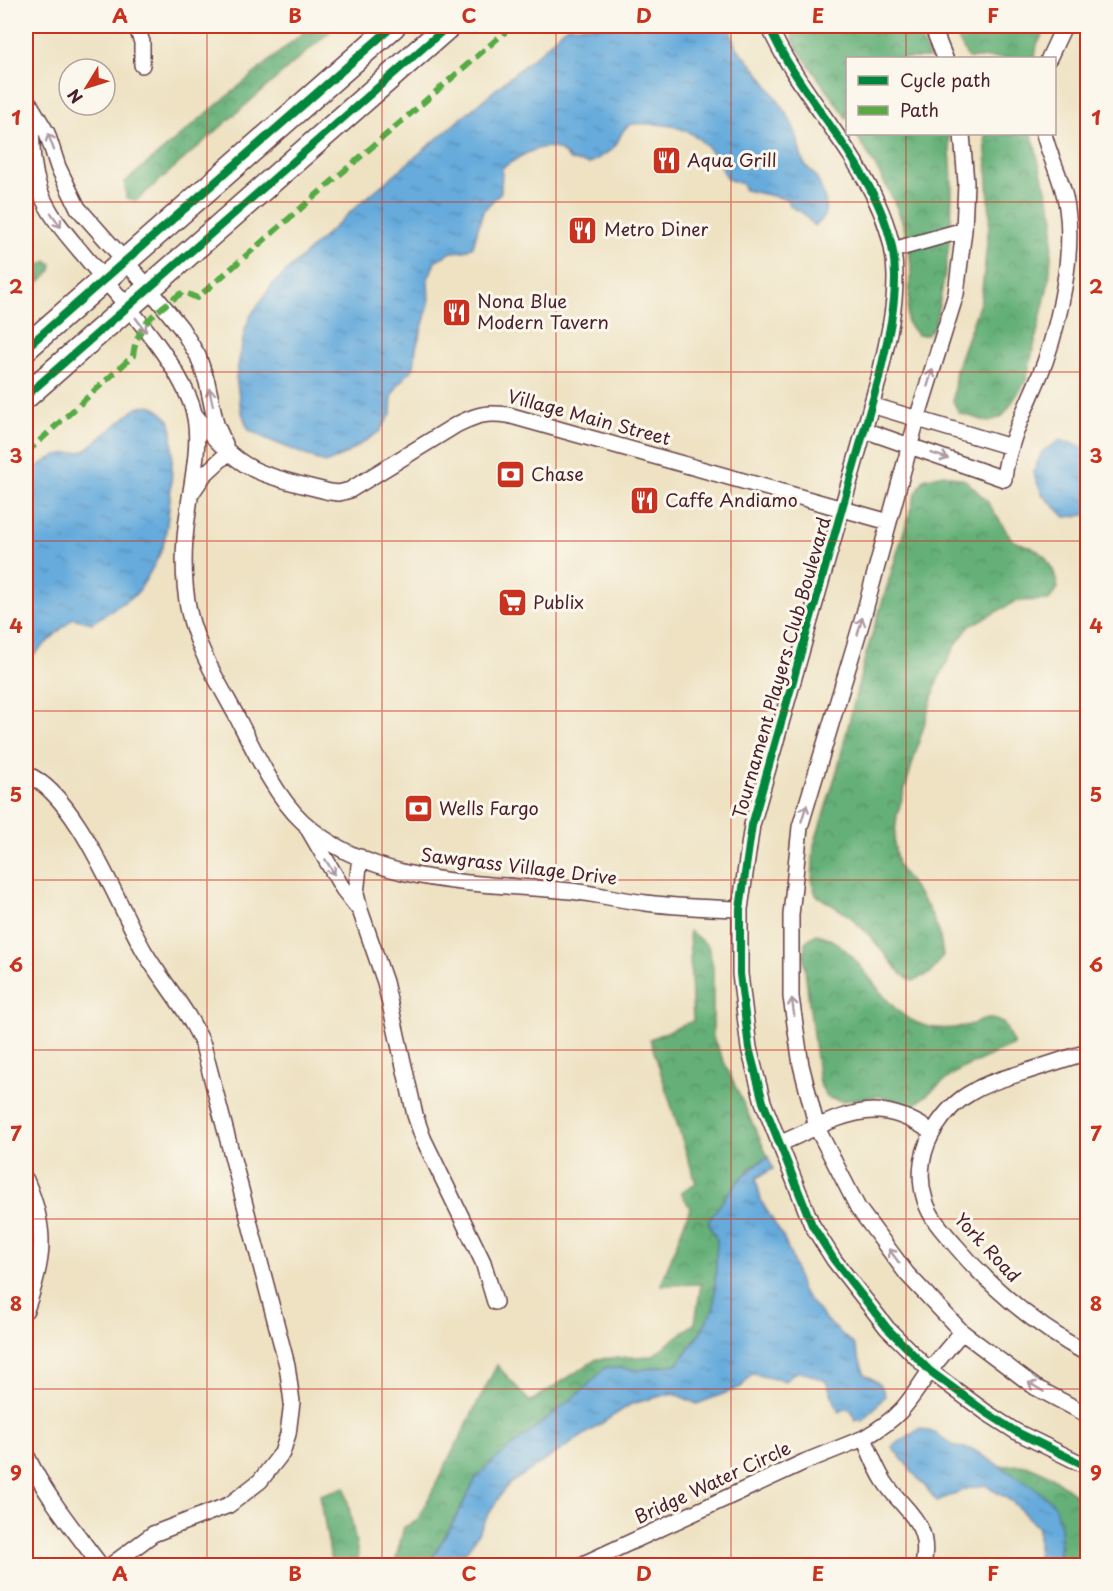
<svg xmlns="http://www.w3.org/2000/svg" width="1113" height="1591" font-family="'Playpen Sans',sans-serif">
<defs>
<pattern id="forest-crowns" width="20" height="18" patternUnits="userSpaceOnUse" patternTransform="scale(1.5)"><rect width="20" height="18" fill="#65b078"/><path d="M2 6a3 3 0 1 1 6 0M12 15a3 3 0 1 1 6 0" fill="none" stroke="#558f63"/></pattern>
<pattern id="water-ripples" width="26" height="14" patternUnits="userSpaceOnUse" patternTransform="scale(1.5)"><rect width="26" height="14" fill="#66abdc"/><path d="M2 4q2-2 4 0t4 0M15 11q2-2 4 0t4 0" fill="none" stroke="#568bb3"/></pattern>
</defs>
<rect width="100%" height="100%" fill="#fbf7ec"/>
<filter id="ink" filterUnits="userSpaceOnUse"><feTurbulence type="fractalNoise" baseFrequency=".0167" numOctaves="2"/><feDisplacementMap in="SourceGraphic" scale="12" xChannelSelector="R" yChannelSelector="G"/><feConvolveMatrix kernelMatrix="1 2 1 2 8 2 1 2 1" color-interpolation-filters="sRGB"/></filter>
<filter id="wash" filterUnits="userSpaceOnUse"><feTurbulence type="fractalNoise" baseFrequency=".008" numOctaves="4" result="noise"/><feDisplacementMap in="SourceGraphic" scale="24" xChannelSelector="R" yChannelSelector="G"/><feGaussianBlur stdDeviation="1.35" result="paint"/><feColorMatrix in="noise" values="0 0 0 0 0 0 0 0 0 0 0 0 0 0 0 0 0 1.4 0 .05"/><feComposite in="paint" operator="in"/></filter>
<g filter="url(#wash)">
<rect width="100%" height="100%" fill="#eee2c3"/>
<path fill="url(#forest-crowns)" stroke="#586852" stroke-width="1.5" d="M 311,26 L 336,26 L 136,201 L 126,198 L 125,182 Z
M 789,26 L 915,26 L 929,58 L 848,58 L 847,119 L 797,48 Z
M 951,26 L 1048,26 L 1037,44 L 1035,58 L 968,58 Z
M 856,134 L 948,134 C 957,197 949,265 934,327 L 926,335 L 917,335 L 907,322 C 908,303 911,284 911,266 C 909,217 880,174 856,134 Z
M 985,134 L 1032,134 L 1040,168 L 1054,218 L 1049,281 L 1026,381 L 1003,416 L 989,422 L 959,413 L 953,401 L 956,369 L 981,300 L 990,216 Z
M 47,261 L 52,264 L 51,271 L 26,295 L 26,273 Z
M 944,474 L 965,480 L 987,501 L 1012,540 L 1035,549 L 1045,557 L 1054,572 L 1058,588 L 1049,600 L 1016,601 L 970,626 L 956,644 L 937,682 L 897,815 L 894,843 L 898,866 L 928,908 L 939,932 L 943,955 L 931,973 L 913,981 L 901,974 L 871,937 L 850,916 L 816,895 L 812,882 L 814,845 L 837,771 L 865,658 L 915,495 L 924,479 Z
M 689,931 L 708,946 L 713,966 L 713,1038 L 768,1157 L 749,1168 L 717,1240 L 714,1308 L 701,1332 L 678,1364 L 640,1370 L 606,1367 L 583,1390 L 476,1478 L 457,1516 L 428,1565 L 394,1566 L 404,1527 L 417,1521 L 497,1365 L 530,1402 L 597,1359 L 652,1356 L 695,1323 L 701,1284 L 661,1285 L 690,1208 L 681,1192 L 696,1183 L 650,1039 L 693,1021 Z
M 816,934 C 861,944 874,1003 915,1022 C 934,1031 953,1030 973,1024 C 978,1022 986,1018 991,1019 C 995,1019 1000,1022 1004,1024 L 1014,1045 L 961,1069 L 936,1087 L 914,1106 L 880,1096 L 842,1101 L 828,1098 L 819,1083 L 804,961 L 805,942 Z
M 1026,1465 L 1047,1474 L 1087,1503 L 1087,1563 L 1079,1565 L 1058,1565 L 1060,1544 L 999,1466 Z
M 345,1487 L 360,1565 L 332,1565 L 320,1495 Z"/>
<path fill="url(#water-ripples)" stroke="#586584" stroke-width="1.5" d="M 567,26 L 731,26 C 730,48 746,55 758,72 C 771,90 787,111 795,131 C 799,141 799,153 804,163 C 807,168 813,172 816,177 C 824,192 834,216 814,226 L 802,212 L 791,207 L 787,199 L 745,190 L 742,184 L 727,179 C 712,146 693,125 655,124 C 646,124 635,122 628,126 C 620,131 620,140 615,146 C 609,153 597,159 589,164 L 570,160 C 552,133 522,155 502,168 L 501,192 L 483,211 L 473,246 L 465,251 L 452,252 L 436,260 L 428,279 L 429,304 L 416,348 L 414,367 L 398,385 L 392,395 L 391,414 L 379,432 L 344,455 L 325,463 L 267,439 L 249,430 L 246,424 L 241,409 L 236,377 L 245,329 L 251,315 L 273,284 L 358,205 L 540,52 Z
M 151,405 C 157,409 165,414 169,420 C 177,433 169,532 162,548 C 157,562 148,576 140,589 L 135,595 L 92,623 L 73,618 L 26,662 L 26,480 L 34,468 L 57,455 L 84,451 L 137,408 Z
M 1060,440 L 1087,448 L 1087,515 L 1065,517 L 1043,495 L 1033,473 L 1042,452 Z
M 768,1157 L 773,1169 L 756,1178 L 761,1201 L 783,1237 L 792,1258 L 801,1290 L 826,1320 L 854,1345 L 865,1375 C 875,1380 883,1384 885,1396 L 863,1421 L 857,1419 L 855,1421 L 852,1411 L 845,1409 L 839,1412 L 826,1381 L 800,1371 L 791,1375 L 785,1381 L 752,1374 L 741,1387 L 697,1404 L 673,1393 L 631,1404 L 509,1484 C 494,1502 485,1522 473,1542 C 468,1550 461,1557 455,1565 L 428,1565 L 457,1516 L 476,1478 L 491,1463 L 583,1390 L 606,1367 L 640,1370 L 678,1364 L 701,1332 L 714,1307 L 717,1240 L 708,1222 C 727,1194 739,1175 768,1157 Z
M 920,1428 L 937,1434 L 955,1447 L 972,1449 L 1029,1484 L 1054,1504 L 1061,1529 L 1058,1565 L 1038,1565 L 1038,1528 L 1013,1502 L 985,1485 L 966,1489 L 937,1501 L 892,1447 Z"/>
</g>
<g filter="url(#ink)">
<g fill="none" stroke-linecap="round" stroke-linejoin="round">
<defs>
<path id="street" d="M 136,26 L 142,42 L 142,65
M 769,26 C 804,109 897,185 895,279 C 895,313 886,346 879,378 L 752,825 L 740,909 L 740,974 L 749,1048 L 763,1102 L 812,1225 L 834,1260 L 887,1328 L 930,1371 L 987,1413 L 1015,1431 L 1088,1467
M 932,26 L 945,58
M 1049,58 L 1064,26
M 30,104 C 33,135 29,159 40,191 C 49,215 66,234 82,253 C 118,297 173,353 192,406 C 203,439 192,478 188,512 C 183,545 182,578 189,612 C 197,648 218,682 236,715 C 253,748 275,796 302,821 C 374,888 481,882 571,891 C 596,894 621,900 646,903 C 677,907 709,908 740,909
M 31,106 L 47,133 L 58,167 L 78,208 L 148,287 L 181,328 L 198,356 L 207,382 L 216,424 L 225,444
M 962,134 L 966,183 L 964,230 L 956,294 L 917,419 L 862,621 L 800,827 L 791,915 L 791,997 L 801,1065 L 817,1128 L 858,1208 L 907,1274 L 962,1332 L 1035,1387 L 1088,1415
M 893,250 L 964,230
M 871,405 L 1011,447
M 195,415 C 211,435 229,457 253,469 C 272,479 308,486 330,492 L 339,493 L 350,490 L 456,425 C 476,415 486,412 508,415 L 889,522
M 864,430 L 1004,479 C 1008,438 1031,400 1045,362 C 1060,319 1074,253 1067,208 C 1064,182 1050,159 1044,134
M 193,491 L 204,475 L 229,452
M 26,774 C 77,794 117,904 144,951 C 163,983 189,1011 203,1045 L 287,1365 L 292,1402 L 288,1434 L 282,1453 L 260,1481 L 229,1505 L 153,1534 L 110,1566
M 307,827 L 343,889 L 358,908
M 360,857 L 356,894 L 360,910 L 385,982 L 415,1115 L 423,1138 L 483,1262 L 495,1302
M 1088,1052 C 1064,1059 1041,1067 1018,1074 C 1002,1079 986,1083 972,1092 C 957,1100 945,1113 936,1127 C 922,1148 917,1175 925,1200 C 930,1218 943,1231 955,1245 C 993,1290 1036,1326 1088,1354
M 779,1144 C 807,1132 846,1110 876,1111 C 895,1111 917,1122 932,1132
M 26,1180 C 48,1230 44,1260 26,1310
M 864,1438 C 900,1417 907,1405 929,1372 C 939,1358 951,1345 962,1332
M 26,1454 C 44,1494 74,1530 101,1566
M 579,1566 L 804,1462 L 864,1438 C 870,1452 875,1467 884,1481 C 904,1512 932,1521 923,1566"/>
<path id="primary" d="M 26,348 L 393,26
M 26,396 L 448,26"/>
</defs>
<use href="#street" stroke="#633c42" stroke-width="18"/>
<use href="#primary" stroke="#633c42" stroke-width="27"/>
<use href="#street" stroke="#fff" stroke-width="15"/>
<use href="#primary" stroke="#fff" stroke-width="24"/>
<path stroke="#57aa44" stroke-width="6" stroke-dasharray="12 6" stroke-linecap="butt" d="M 26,453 L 133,356 C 137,323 158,310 183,292 L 197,298 L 512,26"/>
<defs>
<path id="cycleway" d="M 769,26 C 804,109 897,185 895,279 C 895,313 886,346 879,378 L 752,825 L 740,909 L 740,974 L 749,1048 L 763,1102 L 812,1225 L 834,1260 L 887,1328 L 930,1371 L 987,1413 L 1015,1431 L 1088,1467
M 26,348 L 393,26
M 26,396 L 448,26"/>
</defs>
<use href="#cycleway" stroke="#fbf7ec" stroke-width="11"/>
<use href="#cycleway" stroke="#00873e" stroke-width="8"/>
</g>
<defs><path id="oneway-shaft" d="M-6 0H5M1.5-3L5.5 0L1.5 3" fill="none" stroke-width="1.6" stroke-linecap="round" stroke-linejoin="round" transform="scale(1.5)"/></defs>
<g stroke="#ae9aa0">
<use href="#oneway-shaft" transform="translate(51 142) rotate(-110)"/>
<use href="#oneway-shaft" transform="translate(56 220) rotate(55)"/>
<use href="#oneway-shaft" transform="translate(141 325) rotate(53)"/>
<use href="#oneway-shaft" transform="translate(930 378) rotate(-73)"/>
<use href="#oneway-shaft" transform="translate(211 397) rotate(-102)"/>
<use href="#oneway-shaft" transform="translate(940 456) rotate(19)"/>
<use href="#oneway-shaft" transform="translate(860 626) rotate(-74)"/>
<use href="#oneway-shaft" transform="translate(804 813) rotate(-73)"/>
<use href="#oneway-shaft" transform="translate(330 867) rotate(59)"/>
<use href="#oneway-shaft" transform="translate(793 1007) rotate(-98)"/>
<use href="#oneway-shaft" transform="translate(894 1256) rotate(-127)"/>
<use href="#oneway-shaft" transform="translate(1036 1387) rotate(-148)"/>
</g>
</g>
<path fill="none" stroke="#c8321e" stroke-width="1.5" stroke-opacity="0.55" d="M 207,26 L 207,1566M 382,26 L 382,1566M 556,26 L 556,1566M 731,26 L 731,1566M 906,26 L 906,58M 906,134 L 906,1566M 26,202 L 1088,202M 26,372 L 1088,372M 26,541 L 1088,541M 26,711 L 1088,711M 26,880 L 1088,880M 26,1050 L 1088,1050M 26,1219 L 1088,1219M 26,1389 L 1088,1389"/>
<defs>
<symbol id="restaurant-square" viewBox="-11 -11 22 22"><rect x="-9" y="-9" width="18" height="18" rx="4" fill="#c8321e" stroke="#fbf7ec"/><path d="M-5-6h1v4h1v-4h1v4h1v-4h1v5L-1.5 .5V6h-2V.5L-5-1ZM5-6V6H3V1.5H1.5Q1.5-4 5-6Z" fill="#fff"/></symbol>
<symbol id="bank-square" viewBox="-11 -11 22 22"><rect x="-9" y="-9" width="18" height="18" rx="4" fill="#c8321e" stroke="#fbf7ec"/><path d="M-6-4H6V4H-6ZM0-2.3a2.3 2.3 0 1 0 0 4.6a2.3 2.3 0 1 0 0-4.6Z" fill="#fff"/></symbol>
<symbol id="supermarket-square" viewBox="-11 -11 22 22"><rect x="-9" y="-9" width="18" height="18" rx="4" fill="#c8321e" stroke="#fbf7ec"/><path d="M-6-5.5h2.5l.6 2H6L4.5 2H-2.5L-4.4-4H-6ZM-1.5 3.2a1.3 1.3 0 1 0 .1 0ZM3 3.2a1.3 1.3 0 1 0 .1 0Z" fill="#fff"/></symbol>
</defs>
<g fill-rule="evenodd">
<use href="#restaurant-square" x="650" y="144" width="33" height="33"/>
<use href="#restaurant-square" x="566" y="214" width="33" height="33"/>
<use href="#restaurant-square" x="440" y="296" width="33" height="33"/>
<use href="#bank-square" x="494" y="458" width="33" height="33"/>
<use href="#restaurant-square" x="628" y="484" width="33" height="33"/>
<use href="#supermarket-square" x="496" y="586" width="33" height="33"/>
<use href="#bank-square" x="402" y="792" width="33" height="33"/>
</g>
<g text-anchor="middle" stroke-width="6" stroke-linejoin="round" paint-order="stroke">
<g font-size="18" fill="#4a1f2b" stroke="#fbf7ec" text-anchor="start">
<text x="687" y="167">Aqua Grill</text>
<text x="604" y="236">Metro Diner</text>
<text x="477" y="308">Nona Blue<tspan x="477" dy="21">Modern Tavern</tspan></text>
<text x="531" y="481">Chase</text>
<text x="665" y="507">Caffe Andiamo</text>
<text x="533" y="609">Publix</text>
<text x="439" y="815">Wells Fargo</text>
</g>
<g font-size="18" fill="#4a1f2b" stroke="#fbf7ec">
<text transform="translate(589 418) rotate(15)" y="6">Village Main Street</text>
<text transform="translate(782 668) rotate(-74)" y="6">Tournament Players Club Boulevard</text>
<text transform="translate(519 867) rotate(7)" y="6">Sawgrass Village Drive</text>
<text transform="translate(987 1248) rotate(47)" y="6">York Road</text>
<text transform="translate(713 1483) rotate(-25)" y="6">Bridge Water Circle</text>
</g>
</g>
<rect width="1113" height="1591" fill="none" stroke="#fbf7ec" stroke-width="66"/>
<rect x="846" y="57" width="210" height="78" fill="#fbf7ec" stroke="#b4a19f" stroke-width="1.5"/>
<rect x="858" y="76" width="30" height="9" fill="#00873e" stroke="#b4a19f" stroke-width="1.5"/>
<text x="900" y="87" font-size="18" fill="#4a1f2b">Cycle path</text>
<rect x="858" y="106" width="30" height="9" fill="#57aa44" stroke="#b4a19f" stroke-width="1.5"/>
<text x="900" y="117" font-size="18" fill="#4a1f2b">Path</text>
<g transform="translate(87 87) rotate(232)"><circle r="28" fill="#fbf7ec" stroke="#b4a19f" stroke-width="1.5"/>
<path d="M0-4.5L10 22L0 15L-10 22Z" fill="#c8321e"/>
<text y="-9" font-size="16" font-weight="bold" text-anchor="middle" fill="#4a1f2b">N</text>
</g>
<rect x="33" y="33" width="1047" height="1525" fill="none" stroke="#c8321e" stroke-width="2"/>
<g font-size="20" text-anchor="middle" font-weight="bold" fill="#c8321e">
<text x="120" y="23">A</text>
<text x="295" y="23">B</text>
<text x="469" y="23">C</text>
<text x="644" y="23">D</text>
<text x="818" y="23">E</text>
<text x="993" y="23">F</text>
<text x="16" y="125">1</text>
<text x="1096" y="125">1</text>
<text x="16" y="294">2</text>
<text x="1096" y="294">2</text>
<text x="16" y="463">3</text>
<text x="1096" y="463">3</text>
<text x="16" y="633">4</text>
<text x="1096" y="633">4</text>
<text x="16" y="802">5</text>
<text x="1096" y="802">5</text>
<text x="16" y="972">6</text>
<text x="1096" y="972">6</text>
<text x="16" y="1141">7</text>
<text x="1096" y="1141">7</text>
<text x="16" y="1311">8</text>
<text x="1096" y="1311">8</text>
<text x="16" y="1480">9</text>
<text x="1096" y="1480">9</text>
<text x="120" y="1581">A</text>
<text x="295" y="1581">B</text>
<text x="469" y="1581">C</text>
<text x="644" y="1581">D</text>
<text x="818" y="1581">E</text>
<text x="993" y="1581">F</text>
</g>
</svg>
